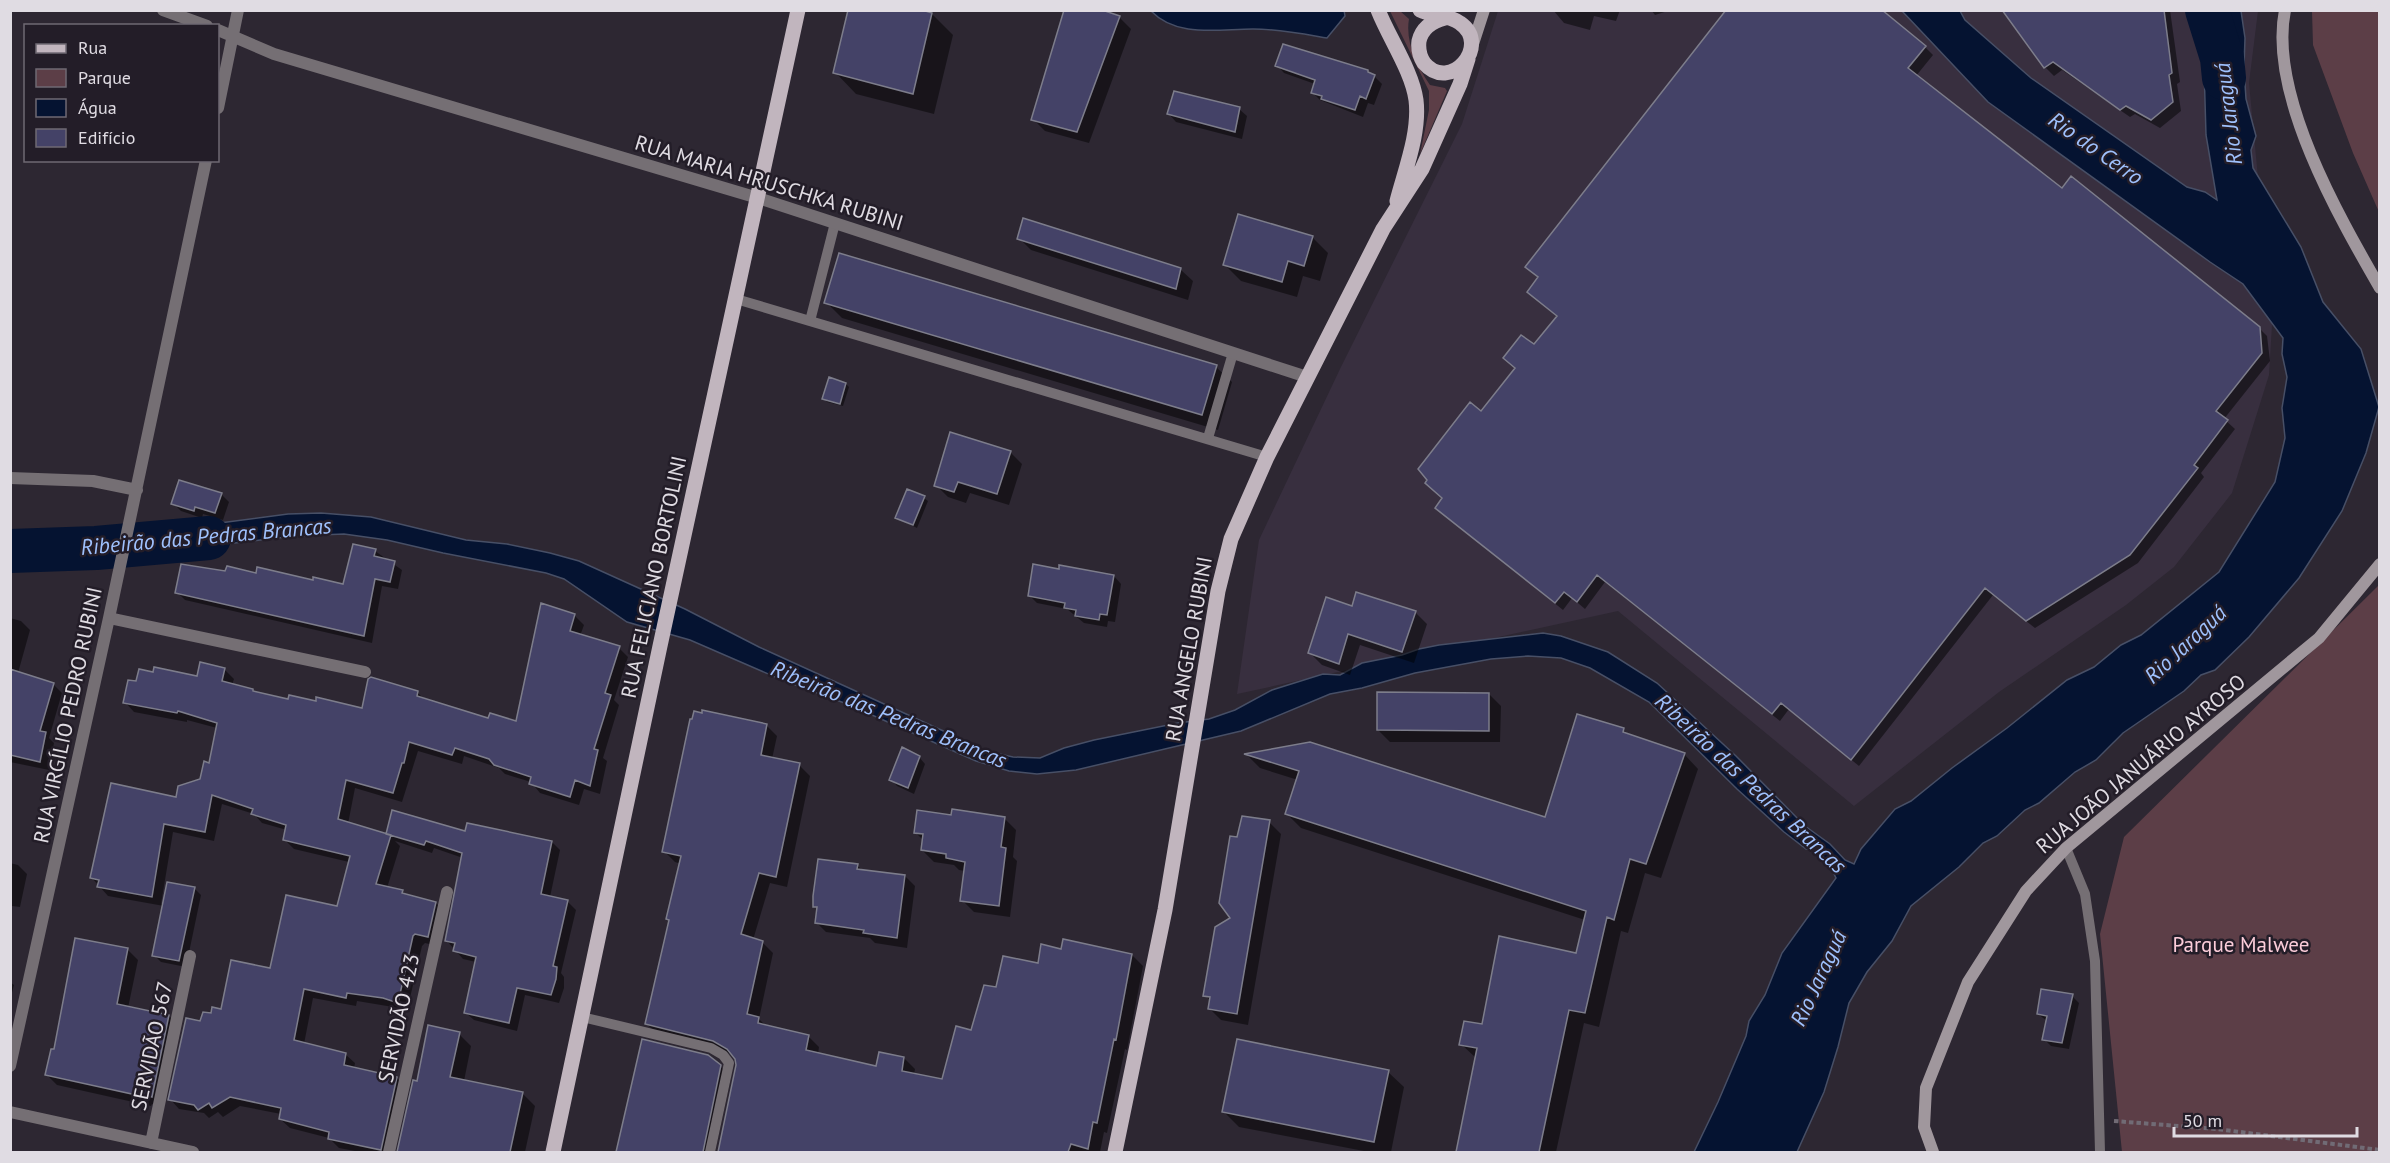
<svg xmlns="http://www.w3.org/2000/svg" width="2390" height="1163" font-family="'PT Sans',sans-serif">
<rect width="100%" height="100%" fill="#2d2732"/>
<path fill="#382f3f" d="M 1498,11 L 2258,11 L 2249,83 L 2272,325 L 2269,375 L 2232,493 L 2174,567 L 2126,605 L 1999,692 L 1854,806 L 1618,611 L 1237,694 L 1259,540 L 1340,369 L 1462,124 Z"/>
<path fill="#5c3e47" d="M 1390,11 L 1400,11 L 1409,19 C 1405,42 1417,66 1430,85 L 1445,88 L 1447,91 L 1420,154 L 1429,110 L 1429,91 Z
M 2312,11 L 2379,11 L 2379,212 L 2353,153 L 2313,45 Z
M 2379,585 L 2379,1152 L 2122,1152 L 2100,934 L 2124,837 Z"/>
<path fill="#051331" stroke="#474f66" stroke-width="1.5" d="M 1344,10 L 1345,16 L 1327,38 C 1303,34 1277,29 1253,29 C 1218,29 1177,38 1151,11 Z
M 1902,11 L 1960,11 L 1965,20 L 2031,78 L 2187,187 L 2205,192 L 2217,200 L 2206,135 L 2204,67 L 2199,36 L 2217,11 L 2241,11 L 2245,38 L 2244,68 L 2246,99 L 2256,136 L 2251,150 L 2253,168 L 2301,247 L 2323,302 L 2361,349 L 2379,407 L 2366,453 L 2342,511 L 2299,578 L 2249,637 L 2215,670 L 2201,675 L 2184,691 L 2123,733 L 2096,760 L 2075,772 L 2039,803 L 2025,810 L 1997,836 L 1983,843 L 1959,867 L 1911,906 L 1892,941 L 1867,972 L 1849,1003 L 1838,1047 L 1824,1092 L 1797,1152 L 1694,1152 L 1718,1102 L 1746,1036 L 1749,1021 L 1765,995 L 1782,953 L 1836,878 L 1827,860 L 1815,850 L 1806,849 L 1784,832 L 1737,789 L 1649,702 L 1590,668 L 1561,658 L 1528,656 L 1491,659 L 1415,673 L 1362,688 L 1330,694 L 1241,731 L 1076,770 L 1037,774 L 1009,771 L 976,761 L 847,704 L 782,680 L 690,640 L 627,622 L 564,579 L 546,573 L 443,553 L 387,540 L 344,534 L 295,536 L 201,547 L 146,557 L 151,532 L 288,514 L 321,513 L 371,517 L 466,540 L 507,544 L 550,553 L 579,561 L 685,609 L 759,647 L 950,734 L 972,748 L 1013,757 L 1040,758 L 1064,748 L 1094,740 L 1178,723 L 1209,719 L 1235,710 L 1272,690 L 1323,674 L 1340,675 L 1362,663 L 1402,655 L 1419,649 L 1439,645 L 1543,633 L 1561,636 L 1608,652 L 1657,683 L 1736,756 L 1805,826 L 1830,844 L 1845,860 L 1854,864 L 1861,849 L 1895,809 L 1911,801 L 1952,768 L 2007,728 L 2067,680 L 2094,667 L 2121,645 L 2141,635 L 2219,572 L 2275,482 L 2285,438 L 2282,408 L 2287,377 L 2282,354 L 2283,338 L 2243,284 L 2210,262 L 1988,102 Z
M 98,540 L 94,557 L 11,560 L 11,542 Z"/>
<path fill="#0007" d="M 1553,10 L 1620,10 L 1616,21 L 1594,16 L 1590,30 L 1564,23 Z
M 1651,10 L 1671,10 L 1655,15 Z
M 2004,10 L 2170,10 L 2180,82 L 2177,84 L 2181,111 L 2160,128 L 2135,114 L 2130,117 L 2062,70 L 2054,76 L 2045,67 Z
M 932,14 L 953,35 L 934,114 L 856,94 L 835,72 Z
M 1119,17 L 1131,29 L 1089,143 L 1045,131 L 1033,119 Z
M 1925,47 L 1933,55 L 1916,76 L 2062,190 L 2259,328 L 2267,336 L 2270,361 L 2224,419 L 2235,429 L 2201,473 L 2204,477 L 2138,563 L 2035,628 L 1993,595 L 1859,766 L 1789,709 L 1780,721 L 1605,582 L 1585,609 L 1572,598 L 1563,610 L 1445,515 L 1444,498 L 1481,413 L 1516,369 L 1505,358 L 1535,346 L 1558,317 L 1536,299 L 1539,278 L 1527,267 Z
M 1277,65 L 1374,76 L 1382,84 L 1374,105 L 1368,103 L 1363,117 L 1320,100 L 1312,92 L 1315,84 L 1284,73 Z
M 1239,109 L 1247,116 L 1242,139 L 1176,122 L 1169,114 Z
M 1024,219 L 1181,270 L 1193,281 L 1188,300 L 1031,250 L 1019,238 Z
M 1312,237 L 1328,253 L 1320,281 L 1303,276 L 1297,297 L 1241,281 L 1225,265 Z
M 826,302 L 1216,367 L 1232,382 L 1218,430 L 842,318 Z
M 846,384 L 849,387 L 843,406 L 827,402 L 824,398 Z
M 1010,452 L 1022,464 L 1009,505 L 970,493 L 966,503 L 948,497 L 936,485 Z
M 221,494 L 229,502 L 223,520 L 203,514 L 202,518 L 181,511 L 173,503 Z
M 924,498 L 928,501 L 917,528 L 897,518 Z
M 375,551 L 402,570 L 398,589 L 382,586 L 372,643 L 185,600 L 177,592 L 226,573 L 257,574 L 344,585 Z
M 1114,576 L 1121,584 L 1115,622 L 1108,621 L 1107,627 L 1084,623 L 1067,609 L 1037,603 L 1030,596 Z
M 542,605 L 575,616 L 584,625 L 580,636 L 619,648 L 628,657 L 614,700 L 619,705 L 603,758 L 607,761 L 600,794 L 584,789 L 579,805 L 540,793 L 531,782 L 505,774 L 499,768 L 464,756 L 462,764 L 418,751 L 402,802 L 355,788 L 348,824 L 391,837 L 387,833 L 466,833 L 552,842 L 560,850 L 550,897 L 567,901 L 576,910 L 561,973 L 564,977 L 564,988 L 559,1003 L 525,995 L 517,1031 L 474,1020 L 465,1012 L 476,962 L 463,959 L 446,940 L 463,858 L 434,848 L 432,853 L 395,841 L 400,846 L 387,888 L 402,891 L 406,895 L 436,903 L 445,912 L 438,946 L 425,943 L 422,946 L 407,1011 L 393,1007 L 357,1001 L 356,1006 L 313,998 L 304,1044 L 345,1054 L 355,1063 L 354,1069 L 397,1078 L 406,1088 L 391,1152 L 360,1152 L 339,1148 L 329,1138 L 290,1128 L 280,1119 L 281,1114 L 240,1106 L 223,1117 L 218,1112 L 209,1118 L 204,1113 L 179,1109 L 170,1099 L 201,1023 L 222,1011 L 271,970 L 338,908 L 349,862 L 294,849 L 285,840 L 287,830 L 262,823 L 254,814 L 222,804 L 214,841 L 173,832 L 161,904 L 194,888 L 201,895 L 186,967 L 161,962 L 154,955 L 164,906 L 108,896 L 91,877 L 201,780 L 210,765 L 217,728 L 187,720 L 187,722 L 134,712 L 125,702 L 224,669 L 234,679 L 232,685 L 289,701 L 363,710 L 417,692 L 425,700 L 489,720 L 517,723 Z
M 1353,608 L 1415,612 L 1427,624 L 1414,663 L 1360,645 L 1350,675 L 1322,665 L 1310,653 Z
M 10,618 L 21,621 L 30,630 L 18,673 L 53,684 L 62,693 L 49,738 L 54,743 L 49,770 L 10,762 Z
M 1489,694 L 1501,706 L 1500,742 L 1390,742 L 1378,730 Z
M 766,725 L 777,736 L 772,759 L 799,765 L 810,776 L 787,887 L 770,883 L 753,940 L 762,942 L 773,953 L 759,1019 L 766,1026 L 808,1036 L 819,1047 L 818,1054 L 877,1067 L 904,1058 L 915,1069 L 914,1075 L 943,1081 L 997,989 L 1062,951 L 1132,955 L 1143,966 L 1127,1050 L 1125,1049 L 1107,1133 L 1104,1132 L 1100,1152 L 719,1152 L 738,1065 L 736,1057 L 727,1052 L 658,1035 L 647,1024 L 671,921 L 681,864 L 675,862 L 664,851 Z
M 1623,730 L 1630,736 L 1684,754 L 1698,769 L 1661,878 L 1645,873 L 1628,933 L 1621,931 L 1599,1027 L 1584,1023 L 1556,1152 L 1457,1152 L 1477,1059 L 1461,1044 L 1577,955 L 1585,920 L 1301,828 L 1287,814 L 1298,780 L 1260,768 L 1247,755 L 1546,819 Z
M 919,757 L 925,764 L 914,794 L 897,786 L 891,779 Z
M 953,817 L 1004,818 L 1016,830 L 1013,857 L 1017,861 L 1010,917 L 974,912 L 962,900 L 965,871 L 959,870 L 954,865 L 934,862 L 922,850 L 923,840 L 915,832 Z
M 1269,822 L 1281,834 L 1248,1025 L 1221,1020 L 1209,1008 L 1211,1001 L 1205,995 L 1232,918 L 1238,838 Z
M 10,863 L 18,865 L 27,874 L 20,907 L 12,906 L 10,918 Z
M 857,865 L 863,871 L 905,876 L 915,886 L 907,948 L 875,943 L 870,938 L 826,932 L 816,922 L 818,910 L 815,906 Z
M 128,950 L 138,960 L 128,1008 L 169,1016 L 179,1026 L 162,1106 L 152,1104 L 151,1106 L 57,1085 L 47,1075 L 55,1051 Z
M 10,982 L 14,985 L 10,1000 Z
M 2072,996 L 2079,1003 L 2069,1049 L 2051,1046 L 2044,1039 L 2047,1021 L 2038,1014 Z
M 459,1034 L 471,1046 L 464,1081 L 522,1093 L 535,1106 L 525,1152 L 399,1152 L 415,1082 L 418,1083 Z
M 643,1041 L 720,1066 L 731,1077 L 715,1152 L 617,1152 Z
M 1388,1072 L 1404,1087 L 1391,1152 L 1369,1152 L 1239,1127 L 1223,1111 Z"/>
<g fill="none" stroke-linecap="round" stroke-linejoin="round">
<path stroke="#051331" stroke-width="44" d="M 2207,10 L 2222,58 L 2224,78
M 10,551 L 96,548 L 209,538"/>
</g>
<path fill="#444267" stroke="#7d7d8b" stroke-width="1.5" d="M 848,10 L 922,10 L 932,13 L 913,94 L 833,73 Z
M 1064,10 L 1102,10 L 1120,16 L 1077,132 L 1031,120 Z
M 1726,10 L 1882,10 L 1926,46 L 1908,68 L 2062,188 L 2071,176 L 2260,327 L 2262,353 L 2216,411 L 2228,420 L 2194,465 L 2198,468 L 2130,555 L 2026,621 L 1985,588 L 1851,760 L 1781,703 L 1772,714 L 1597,575 L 1577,602 L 1564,592 L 1555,603 L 1435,508 L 1442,498 L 1425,483 L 1427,480 L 1418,469 L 1470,402 L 1481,411 L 1515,368 L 1503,358 L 1521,335 L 1534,344 L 1557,316 L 1527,292 L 1538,277 L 1525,267 Z
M 2002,10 L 2164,10 L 2172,73 L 2169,75 L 2173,102 L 2151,120 L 2126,106 L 2120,110 L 2053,62 L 2044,68 Z
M 1283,44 L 1368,70 L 1368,72 L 1375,75 L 1366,99 L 1360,96 L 1355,110 L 1321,99 L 1322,96 L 1311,93 L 1315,80 L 1275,66 Z
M 1174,91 L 1240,107 L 1235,132 L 1167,114 Z
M 1238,214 L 1313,236 L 1304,266 L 1288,261 L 1282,282 L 1223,265 Z
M 1023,218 L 1181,268 L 1176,289 L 1017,239 Z
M 839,253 L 1217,365 L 1202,415 L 824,303 Z
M 829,377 L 846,383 L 840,404 L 822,399 Z
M 950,432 L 1011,451 L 997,494 L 958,482 L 954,492 L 934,486 Z
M 179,480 L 222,493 L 215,513 L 195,507 L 194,511 L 171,504 Z
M 907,489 L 925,496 L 913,525 L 895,518 Z
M 353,544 L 376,549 L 374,556 L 395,561 L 390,582 L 375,579 L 364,636 L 175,593 L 181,564 L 225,571 L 227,566 L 256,573 L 257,567 L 313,580 L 313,577 L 343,584 Z
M 1033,564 L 1059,569 L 1059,565 L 1114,575 L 1107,615 L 1100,614 L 1099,620 L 1075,616 L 1076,610 L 1064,608 L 1065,603 L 1028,596 Z
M 1356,592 L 1416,611 L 1402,652 L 1348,634 L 1339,664 L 1308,653 L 1326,597 L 1352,606 Z
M 541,603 L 575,614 L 570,631 L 620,646 L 605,693 L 611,695 L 594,749 L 598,750 L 590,786 L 575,780 L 570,797 L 529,784 L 531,777 L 494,765 L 489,759 L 455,748 L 452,755 L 409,742 L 404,763 L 402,763 L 393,793 L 346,780 L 338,819 L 391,835 L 376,884 L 403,890 L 402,893 L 436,902 L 428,937 L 415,934 L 413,936 L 398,1003 L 383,998 L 347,993 L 346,998 L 304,989 L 294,1040 L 346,1053 L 344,1065 L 397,1077 L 381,1150 L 328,1139 L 329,1132 L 279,1119 L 281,1108 L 230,1097 L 212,1108 L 209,1103 L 198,1110 L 194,1105 L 168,1100 L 186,1018 L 200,1021 L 203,1012 L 211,1013 L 212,1007 L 221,1009 L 231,960 L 270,968 L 286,895 L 337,906 L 350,856 L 283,840 L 286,825 L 251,814 L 253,809 L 212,795 L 205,832 L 164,824 L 152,897 L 97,887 L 99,880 L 90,878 L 111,783 L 176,797 L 178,786 L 200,779 L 204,761 L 209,763 L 217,723 L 178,711 L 177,713 L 123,703 L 128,680 L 136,681 L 139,669 L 153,672 L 154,667 L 197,676 L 200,662 L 225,668 L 222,681 L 253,689 L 253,691 L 288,699 L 289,695 L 316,701 L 316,697 L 362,708 L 368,679 L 371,677 L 418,691 L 417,696 L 488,718 L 490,713 L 516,721 Z
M 10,669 L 54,683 L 40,731 L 46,732 L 40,762 L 10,755 Z
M 1377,692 L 1489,693 L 1489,731 L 1377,730 Z
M 702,710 L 767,724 L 761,755 L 800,763 L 776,877 L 759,873 L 741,934 L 763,941 L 747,1014 L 759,1017 L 758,1023 L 809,1035 L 806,1050 L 876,1066 L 879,1052 L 904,1057 L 902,1071 L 942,1079 L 956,1026 L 971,1030 L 984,985 L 996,987 L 1003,956 L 1038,963 L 1041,944 L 1061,949 L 1063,939 L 1132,954 L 1116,1040 L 1114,1039 L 1097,1123 L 1093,1122 L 1088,1149 L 1071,1144 L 1068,1152 L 718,1152 L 736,1065 L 735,1059 L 727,1049 L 713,1041 L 645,1024 L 669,920 L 666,919 L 681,856 L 662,852 L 690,719 L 692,719 L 694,711 L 702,713 Z
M 1577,714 L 1624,728 L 1623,732 L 1685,753 L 1646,864 L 1630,859 L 1614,920 L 1607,917 L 1585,1013 L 1569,1010 L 1539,1152 L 1456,1152 L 1477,1048 L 1459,1045 L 1464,1021 L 1482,1024 L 1499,936 L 1576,953 L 1586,911 L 1285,814 L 1299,771 L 1244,754 L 1310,742 L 1545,817 Z
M 902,747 L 920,756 L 908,788 L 889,780 Z
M 952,809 L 1005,817 L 1001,847 L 1006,848 L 999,906 L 960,901 L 965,862 L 946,858 L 946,854 L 921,850 L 923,834 L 914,833 L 917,810 L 951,815 Z
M 392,810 L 465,831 L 467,823 L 552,841 L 541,894 L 568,900 L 553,966 L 557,967 L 556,979 L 551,995 L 517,988 L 509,1023 L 464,1013 L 476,957 L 453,951 L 455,943 L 445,941 L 462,853 L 426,841 L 424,845 L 386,834 Z
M 1242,816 L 1270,820 L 1237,1014 L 1208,1009 L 1210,997 L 1203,996 L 1215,927 L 1230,918 L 1219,903 L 1230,836 L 1237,837 Z
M 818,859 L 858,864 L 857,869 L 905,875 L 897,938 L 863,933 L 864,930 L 815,923 L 817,907 L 813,907 L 813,896 Z
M 167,882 L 195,887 L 179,961 L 152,956 Z
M 75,938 L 128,948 L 117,1004 L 169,1015 L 152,1097 L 141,1094 L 141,1096 L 45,1075 L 51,1049 L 54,1049 Z
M 2041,989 L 2073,994 L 2062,1043 L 2042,1040 L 2047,1016 L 2037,1014 Z
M 428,1025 L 460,1032 L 450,1077 L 523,1092 L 510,1152 L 397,1152 L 413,1080 L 417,1081 Z
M 642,1039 L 708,1055 L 721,1065 L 703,1152 L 616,1152 Z
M 1237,1039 L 1389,1070 L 1374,1142 L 1222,1112 Z"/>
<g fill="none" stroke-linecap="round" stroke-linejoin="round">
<path stroke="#716b75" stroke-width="4" stroke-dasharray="4.5 3" stroke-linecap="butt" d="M 2114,1121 L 2217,1129 L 2380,1150"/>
<path stroke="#756f74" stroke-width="10" d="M 736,299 L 1267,457
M 810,321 L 835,223
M 1208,438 L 1233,353
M 2066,848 L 2085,894 L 2095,961 L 2100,1152
M 582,1017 L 711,1048 L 723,1055 L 729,1063 L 710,1152"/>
<path stroke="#756f74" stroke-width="12" d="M 163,10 L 207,26
M 218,30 L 274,54 L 758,198 L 1307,377
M 218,108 L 238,10
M 10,478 L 93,481 L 137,490
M 109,618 L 365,672
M 10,1066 L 109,618 L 206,160
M 10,1112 L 193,1152
M 151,1143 L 190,956
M 389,1152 L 447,892"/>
<path stroke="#a0979d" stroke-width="12" d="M 2285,10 C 2268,94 2339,217 2380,288
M 1472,47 L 1484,10
M 1933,1152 L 1924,1127 L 1926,1088 L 1968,982 L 2026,891 L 2066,848 L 2319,638 L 2380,564"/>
<path stroke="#c1b5be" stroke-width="15" d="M 1378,10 C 1389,38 1412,71 1416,100 C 1420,133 1405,170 1397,201
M 1420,10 C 1432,16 1449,15 1460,23 C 1492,45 1450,94 1424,63 C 1420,57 1418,49 1419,41 C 1422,28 1433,21 1445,18
M 553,1152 L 660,646 L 798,10
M 1115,1152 L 1165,910 L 1218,591 L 1231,539 L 1267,457 L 1383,229 L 1422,169 L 1460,84 L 1468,59"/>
</g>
<g text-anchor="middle" stroke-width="5" stroke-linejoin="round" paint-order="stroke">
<g font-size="21" fill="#e0dce3" stroke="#231d28">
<text transform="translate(769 183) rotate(17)" y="7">RUA MARIA HRUSCHKA RUBINI</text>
<text transform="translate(654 577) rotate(-78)" y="7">RUA FELICIANO BORTOLINI</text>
<text transform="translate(1189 649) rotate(-80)" y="7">RUA ANGELO RUBINI</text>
<text transform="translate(68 715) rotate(-78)" y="7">RUA VIRGÍLIO PEDRO RUBINI</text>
<text transform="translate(2141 764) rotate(-40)" y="7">RUA JOÃO JANUÁRIO AYROSO</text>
<text transform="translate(399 1018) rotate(-78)" y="7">SERVIDÃO 423</text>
<text transform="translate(152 1046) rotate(-78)" y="7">SERVIDÃO 567</text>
</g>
<g font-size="21" fill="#fbccd9" stroke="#231d28">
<text x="2241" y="952">Parque Malwee</text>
</g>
<g font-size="22" font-style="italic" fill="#9fc1fd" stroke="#231d28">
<text transform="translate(2228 114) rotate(-97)" y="8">Rio Jaraguá</text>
<text transform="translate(2096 148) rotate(35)" y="8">Rio do Cerro</text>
<text transform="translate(206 536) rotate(-5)" y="8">Ribeirão das Pedras Brancas</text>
<text transform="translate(2185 644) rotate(-43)" y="8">Rio Jaraguá</text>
<text transform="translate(889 714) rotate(22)" y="8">Ribeirão das Pedras Brancas</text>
<text transform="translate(1751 783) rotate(43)" y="8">Ribeirão das Pedras Brancas</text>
<text transform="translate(1818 978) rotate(-65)" y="8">Rio Jaraguá</text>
</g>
</g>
<rect width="2390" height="1163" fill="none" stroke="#e0dce3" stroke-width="24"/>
<rect x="24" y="24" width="195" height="138" fill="#231d28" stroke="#6f6973" stroke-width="1.5"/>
<rect x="36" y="44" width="30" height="9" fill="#c1b5be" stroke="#6f6973" stroke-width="1.5"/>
<text x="78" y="54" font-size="18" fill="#e0dce3">Rua</text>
<rect x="36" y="69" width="30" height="18" fill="#5c3e47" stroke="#6f6973" stroke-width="1.5"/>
<text x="78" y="84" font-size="18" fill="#e0dce3">Parque</text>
<rect x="36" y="99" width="30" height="18" fill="#051331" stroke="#6f6973" stroke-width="1.5"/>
<text x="78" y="114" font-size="18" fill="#e0dce3">Água</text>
<rect x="36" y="129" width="30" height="18" fill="#444267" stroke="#6f6973" stroke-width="1.5"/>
<text x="78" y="144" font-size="18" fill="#e0dce3">Edifício</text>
<path d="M2174 1127v9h183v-9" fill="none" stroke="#e0dce3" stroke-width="3"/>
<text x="2183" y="1127" font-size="18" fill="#e0dce3" stroke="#231d28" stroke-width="4.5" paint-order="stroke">50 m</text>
</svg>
